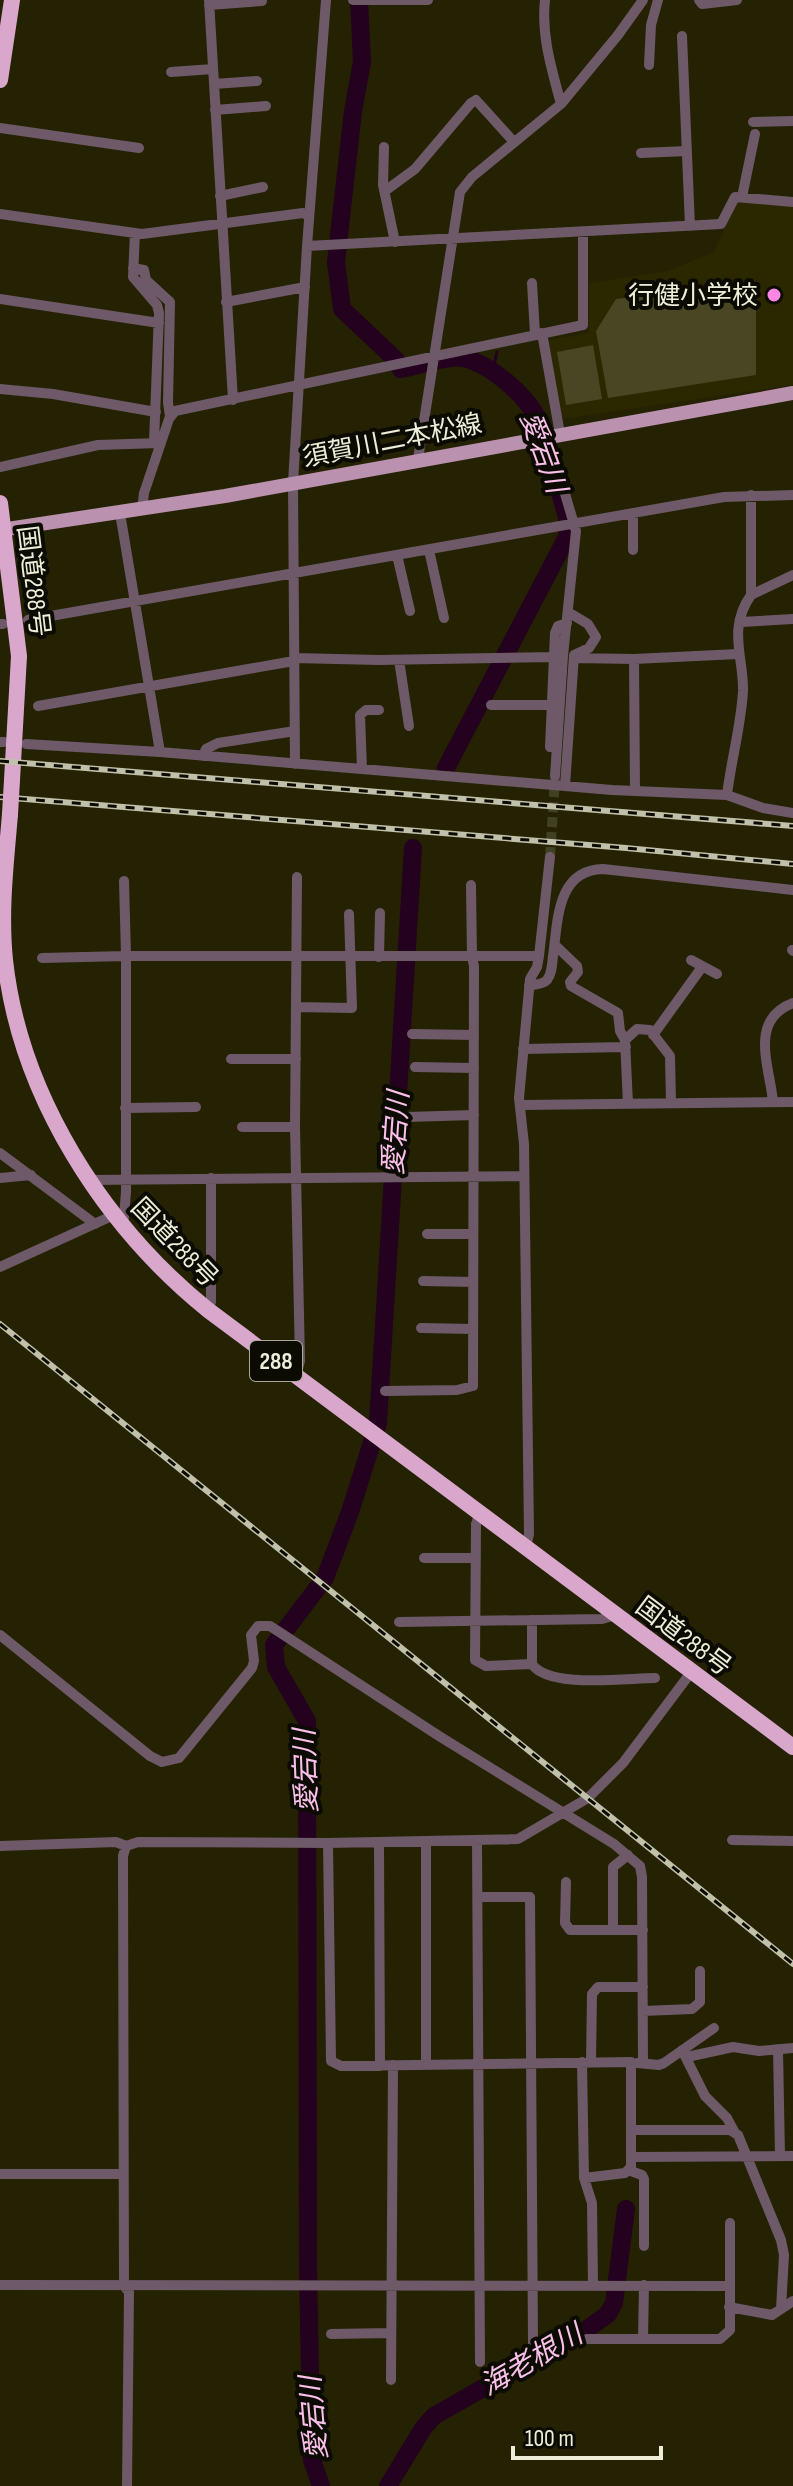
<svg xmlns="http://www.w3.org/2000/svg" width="793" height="2486" font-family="'Sofia Sans Condensed','Noto Sans JP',sans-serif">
<rect width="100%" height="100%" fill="#242202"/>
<path fill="#2b2800" d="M 736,202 L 793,206 L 793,385 L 562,419 L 547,341 L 589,333 L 589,283 L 668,271 L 714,252 Z"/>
<path fill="#484623" d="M 739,285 L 756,299 L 756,375 L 608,398 L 596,331 L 616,299 Z
M 593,345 L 602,399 L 566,405 L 557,352 Z"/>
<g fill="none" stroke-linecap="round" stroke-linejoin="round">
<path stroke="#24011e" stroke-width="3" d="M 492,374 L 497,352"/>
<path stroke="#24011e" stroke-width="18" d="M 359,0 L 362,62 L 353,111 L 336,262 L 342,309 L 395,359 L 401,369 C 417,366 449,355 464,358 C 492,365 530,398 540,424 L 567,517 L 567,537 L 446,768
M 321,2486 L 312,2460 L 308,2430 L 310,2376 L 308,2268 L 307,1721 L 276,1667 L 274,1645 L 325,1578 L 350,1512 L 378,1423 L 413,848
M 388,2486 L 424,2427 L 434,2416 L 590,2327 L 608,2314 L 614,2303 L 626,2209"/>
<path stroke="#424022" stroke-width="10" stroke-dasharray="10 5" stroke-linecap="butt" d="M 550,857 L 555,778"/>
<path stroke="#6d5968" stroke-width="10" d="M 209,0 L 233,400
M 353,0 L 428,0
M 545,0 C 541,36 552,70 561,104
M 699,0 L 702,4 L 737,0
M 209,5 L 262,1
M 682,36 L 690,226
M 649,65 L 651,25 L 658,0
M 171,72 L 213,69
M 214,84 L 257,81
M 215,110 L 266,106
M 753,122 L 793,121
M 0,128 L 139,148
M 384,147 L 383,185 L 395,242
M 641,153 L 687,151
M 385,191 L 415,169 L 471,103 L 476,100 L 514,142
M 220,196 L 263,187
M 742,197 L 755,134
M 0,214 L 142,234 L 303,213 L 309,216
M 135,233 L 133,277 L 157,305 L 159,313 L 154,442
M 307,246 L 721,224 L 735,197 L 793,202
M 133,268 L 144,270 L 146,280 L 170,302 L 168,403 L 170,416
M 532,283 L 535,334
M 0,299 L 159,323
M 226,302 L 305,287
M 542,333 L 560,434
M 0,389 L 53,394 L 156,412
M 548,436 L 576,531 L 563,656 L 555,776
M 418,459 L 460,192 L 472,177 L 561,104 L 618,35 L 643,0
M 0,467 L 98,445 L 159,443
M 751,495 L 751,595
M 142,510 L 144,493 L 169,419 L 175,411 L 583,325 L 583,233
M 120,513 L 160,752
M 429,550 L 444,618
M 633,550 L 633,514
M 397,555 L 410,611
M 28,620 L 724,497 L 793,495
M 741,622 L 793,619
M 0,624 L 3,624
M 294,658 L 379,660 L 554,657
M 574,658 L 634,659 L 738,654
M 634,659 L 635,790
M 399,660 L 409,726
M 491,705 L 552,705
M 38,706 L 294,661
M 0,742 L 4,742
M 26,744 L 160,752 L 612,790 L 727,795 L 763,808 L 793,813
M 550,747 L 555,633 L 558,626 L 567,623
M 203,756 L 206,749 L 218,743 L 295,731
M 295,764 L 293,483 L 307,246 L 326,0
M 362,769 L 360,715 L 366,710 L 379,710
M 565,786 L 574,655 L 589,648 L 596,637 L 588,624 L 568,612
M 727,795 C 731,761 741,726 743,691 C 744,658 727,629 751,595 L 793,575
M 555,945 L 577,966 L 578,972 L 570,982 L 571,986 L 618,1013 L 620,1031 L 625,1040
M 792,950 L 793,951
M 379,957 L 380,913
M 42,958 L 126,956 L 124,881
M 691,960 L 717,974
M 529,986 C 535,984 542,985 547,980 C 552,974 552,964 553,956 C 558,922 556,870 603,869 L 793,890
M 296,1007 L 352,1008 L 349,914
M 412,1034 L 474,1035
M 653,1035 L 702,967
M 523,1049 L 626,1047
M 231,1059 L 296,1059
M 415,1067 L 474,1068
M 773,1102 C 770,1067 748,1020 793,1003
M 628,1104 L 625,1040 L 637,1029 L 650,1030 L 670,1056 L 671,1103
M 521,1105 L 793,1102
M 125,1108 L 196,1107
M 407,1117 L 474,1115
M 242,1127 L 295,1127
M 0,1153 L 95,1224
M 0,1178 L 31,1175
M 89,1180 L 524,1176
M 123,1228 L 126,1192 L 126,956 L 539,956
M 427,1234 L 473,1234
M 0,1267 L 114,1215
M 423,1281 L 473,1282
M 208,1310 L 211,1302 L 211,1178
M 421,1328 L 473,1329
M 296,1376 L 300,1361 L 295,1127 L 297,877
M 385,1391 L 457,1390 L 473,1386 L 474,966 L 472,957 L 471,885
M 480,1512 L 476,1524 L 475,1660 L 486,1666 L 532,1664
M 526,1547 L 529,1534 L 524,1144 L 519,1098 L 530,979 L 537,967 L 539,956 L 550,857
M 424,1558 L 476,1558
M 532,1620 L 532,1664 C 548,1689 627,1678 655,1678
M 399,1622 L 602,1619 L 616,1615
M 0,1635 L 150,1756 L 162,1762 L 179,1758 L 252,1668 L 254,1661 L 251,1635 L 258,1626 L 270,1626 L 439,1736 L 614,1844 L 640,1866 L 642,1877 L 643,2063
M 732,1840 L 793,1841
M 426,1841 L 426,2065
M 477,1841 L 480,2362
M 379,1842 L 380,2066
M 328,1843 L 331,2061 L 341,2066 L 631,2062 L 631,2167 L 625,2173 L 584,2178
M 0,1846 L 116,1842 L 126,1846 L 138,1842 L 328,1843 L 518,1839 L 588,1798 L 623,1763 L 692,1671
M 126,1846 L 123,1856 L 124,2286 L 129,2292 L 127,2486
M 566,1882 L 565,1923 L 570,1930 L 643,1930
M 478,1897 L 530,1897 L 533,2344
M 613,1930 L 613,1867 L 628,1855
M 643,2011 L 692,2009 L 700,2002 L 700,1971
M 778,2049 L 780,2156
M 682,2050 L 705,2096 L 727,2118 L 734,2131
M 687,2057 L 733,2047 L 759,2051 L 793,2048
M 582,2062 L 584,2178 L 592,2203 L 593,2286
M 591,2062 L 592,1994 L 598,1987 L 643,1987
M 637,2063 L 659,2065 L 664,2063 L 714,2028
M 631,2130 L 730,2130 L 738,2135 L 781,2240 L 784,2255 L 781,2309
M 631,2157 L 793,2156
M 628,2170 L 642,2175 L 644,2179 L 644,2246
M 0,2174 L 122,2174
M 0,2285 L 729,2286
M 729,2307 L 772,2315 L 793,2301
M 331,2334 L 391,2333
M 587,2339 L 720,2339 L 730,2330 L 730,2223
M 643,2339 L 644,2285
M 391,2380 L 393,2065"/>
<path stroke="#ba91af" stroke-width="14" d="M 0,530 L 225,496 L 793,393"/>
<path stroke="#d9a7cc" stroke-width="16" d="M 0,80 L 12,0
M 0,503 L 19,656 L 12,780
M 10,814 C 6,863 0,911 5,960 C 20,1096 104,1226 208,1310 L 793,1747"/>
<defs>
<path id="rail" d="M 0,761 L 793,826
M 0,797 L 626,848 L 793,864
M 0,1324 L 793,1964"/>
</defs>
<use href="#rail" stroke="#c1c1ab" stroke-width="6"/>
<use href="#rail" stroke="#0c0b02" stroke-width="3" stroke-dasharray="9" stroke-linecap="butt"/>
<path stroke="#d9a7cc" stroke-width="16" d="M 10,814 L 12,780"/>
</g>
<circle fill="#fc86e3" stroke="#0c0b02" stroke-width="3" cx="774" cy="295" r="8"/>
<g text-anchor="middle" stroke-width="8" stroke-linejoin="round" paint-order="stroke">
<rect fill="#0c0b02" stroke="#aaa999" stroke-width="2" x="250" y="1341" width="52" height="40" rx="6"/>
<g font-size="24" font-weight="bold" fill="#ededda">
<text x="276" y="1369">288</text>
</g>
<g font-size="26" fill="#ededda" stroke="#0c0b02" text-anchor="end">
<text x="758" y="304">行健小学校</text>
</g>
<g font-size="26" fill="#ededda" stroke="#0c0b02">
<text transform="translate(392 440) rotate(-11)" y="9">須賀川二本松線</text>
<text transform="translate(34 581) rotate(83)" y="9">国道288号</text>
<text transform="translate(175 1242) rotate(46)" y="9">国道288号</text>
<text transform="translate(684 1636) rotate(37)" y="9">国道288号</text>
</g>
<g font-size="28" font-style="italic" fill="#f9c0eb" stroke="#0c0b02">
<text transform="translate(544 452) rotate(70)" y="10">愛宕川</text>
<text transform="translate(395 1133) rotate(-86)" y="10">愛宕川</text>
<text transform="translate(305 1771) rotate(-92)" y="10">愛宕川</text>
<text transform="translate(531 2359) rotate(-30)" y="10">海老根川</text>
<text transform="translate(313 2418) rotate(-95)" y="10">愛宕川</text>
</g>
</g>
<path d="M513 2446v12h148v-12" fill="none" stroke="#ededda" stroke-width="4"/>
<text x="525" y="2446" font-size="24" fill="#ededda" stroke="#0c0b02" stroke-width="6" paint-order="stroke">100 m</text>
</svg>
